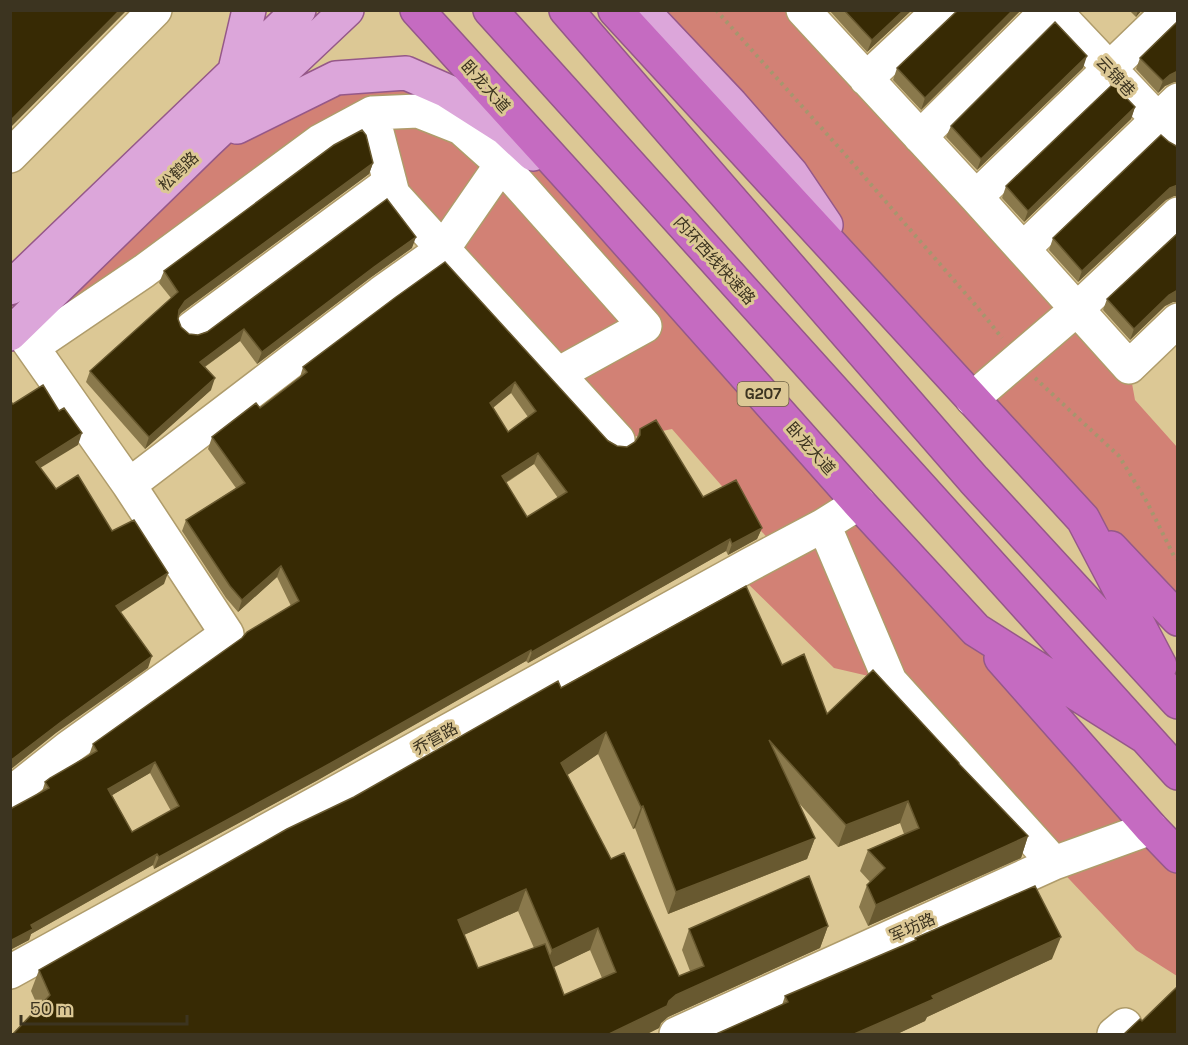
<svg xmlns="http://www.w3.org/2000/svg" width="1188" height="1045" font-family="'Space Grotesk','Noto Sans SC',sans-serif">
<rect width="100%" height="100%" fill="#dcc895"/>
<path fill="#d28175" d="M 642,11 L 803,11 L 1129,367 L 1135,400 L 1177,447 L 1177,619 Z
M 406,73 L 505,128 L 1177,856 L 1177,976 L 1136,950 L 1054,863 L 890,681 L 834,668 L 736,572 L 777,549 L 672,429 L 618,440 L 355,123 L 144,271 L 18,327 L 206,143 L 336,78 Z"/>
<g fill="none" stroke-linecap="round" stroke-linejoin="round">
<defs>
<path id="minor" d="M 803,10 L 976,197 L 1129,367 L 1178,320
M 1054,10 L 1178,141
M 866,79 L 940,10
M 372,113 L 418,111 L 461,128 L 499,162 L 645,326 L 558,374
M 920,137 L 1048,10
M 10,156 L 155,10
M 976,197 L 1170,10
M 1023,249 L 1178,100
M 18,327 L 129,485 L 381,293 L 443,249 L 618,440
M 192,328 L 390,182
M 32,347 L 144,271 L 320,141 L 372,113 L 393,194 L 443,249 L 501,165
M 972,399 L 1077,309 L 1178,214
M 824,525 L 890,681 L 1054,863
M 10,794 L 68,748 L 227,634 L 129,485
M 10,972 L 749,565 L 824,525 L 859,503
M 676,1034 L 1054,863 L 1151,828
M 1114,1034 L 1125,1025"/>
<path id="major" d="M 642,10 L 731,104 L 791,173 L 826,225
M 235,70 L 249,10
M 237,127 L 336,78 L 406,73 L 447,91 L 505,128 L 533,154
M 10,288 L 299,10
M 10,334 L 206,143 L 347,10"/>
<path id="highway" d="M 417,10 L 588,198 L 859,503 L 976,630 L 1144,736
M 490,10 L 1178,773
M 566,10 L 974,480 L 1178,702
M 615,10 L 1083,519 L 1160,666
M 1111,548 L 1178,619
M 1001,658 L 1151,828 L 1178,856"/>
</defs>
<use href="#minor" stroke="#af9c6b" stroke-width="36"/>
<use href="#major" stroke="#955889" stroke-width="36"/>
<use href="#highway" stroke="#955889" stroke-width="36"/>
<path stroke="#a6966e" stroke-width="4" stroke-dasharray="3 4.5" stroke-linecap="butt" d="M 716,10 L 842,151 L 978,308 L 1002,338
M 1035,378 L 1119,456 L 1147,502 L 1174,556 L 1178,560"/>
<use href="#minor" stroke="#fff" stroke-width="33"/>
<use href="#major" stroke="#dca6da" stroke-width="33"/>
<use href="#highway" stroke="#c56bc1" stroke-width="33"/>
</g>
<path fill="#8a794c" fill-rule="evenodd" d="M 829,10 L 912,10 L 867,52 Z
M 1021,10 L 921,110 L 893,80 L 897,68 L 958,11 Z
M 1129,10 L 1142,10 L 1136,17 Z
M 1178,21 L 1178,82 L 1174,82 L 1165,86 L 1158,93 L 1136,69 L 1140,58 Z
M 1083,68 L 977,170 L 946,137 L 951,126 Z
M 1135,107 L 1131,119 L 1024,222 L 1002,198 L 1006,186 Z
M 1169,142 L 1176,147 L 1174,196 L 1166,200 L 1078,282 L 1049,250 L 1053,238 Z
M 373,163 L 369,174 L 181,313 L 178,317 L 178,319 L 181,327 L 189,334 L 198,335 L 412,248 L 370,278 L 257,364 L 240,341 L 205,367 L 211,390 L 145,449 L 86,382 L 90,371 L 171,298 L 159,283 L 164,271 Z
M 396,297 L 617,446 L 627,447 L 635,442 L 640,429 L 703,497 L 762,528 L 757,539 L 728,555 L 726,551 L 528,663 L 526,661 L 318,780 L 154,869 L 153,865 L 31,934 L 29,940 L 10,950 L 10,809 L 42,792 L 45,782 L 89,755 L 93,744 L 291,606 L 277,577 L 238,612 L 226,598 L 182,531 L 186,520 L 236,488 L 208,449 L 212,437 L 260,408 L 300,377 L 303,367 ZM 511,393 L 528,417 L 508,432 L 493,408 ZM 534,464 L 558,498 L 527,517 L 506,483 ZM 150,773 L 171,811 L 132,832 L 112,795 Z
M 1107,299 L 1173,302 L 1165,306 L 1130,340 L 1103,310 Z
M 782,665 L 827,714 L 959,764 L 1028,836 L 1021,858 L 868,926 L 859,907 L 867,885 L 870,882 L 860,871 L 868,850 L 904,834 L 900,823 L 838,847 L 798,802 L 815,838 L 807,859 L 668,914 L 635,828 L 633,829 L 598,754 L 567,775 L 611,859 L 679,976 L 690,971 L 682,950 L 689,929 L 828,926 L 820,948 L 668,1017 L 661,1023 L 659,1028 L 645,1035 L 12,1035 L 38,1007 L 31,991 L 39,970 L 354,797 L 561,688 ZM 518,911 L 534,948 L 478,968 L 464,935 ZM 590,950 L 602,978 L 564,995 L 553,967 Z
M 915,938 L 1052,959 L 927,1017 L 925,1021 L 895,1035 L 714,1035 L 782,1005 L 785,996 L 914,941 Z"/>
<path fill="#685930" d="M 120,10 L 127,10 L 10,128 L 10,121 Z
M 904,10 L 912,10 L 867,52 L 872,40 Z
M 1013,10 L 1021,10 L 921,110 L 925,98 Z
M 1138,10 L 1142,10 L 1136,17 Z
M 1087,56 L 1083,68 L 977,170 L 981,159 Z
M 1178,71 L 1178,82 L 1174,82 L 1165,86 L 1158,93 L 1163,81 L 1170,75 Z
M 1135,107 L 1131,119 L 1024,222 L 1028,211 Z
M 373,163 L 369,174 L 181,313 L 175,321 L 179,310 L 185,301 Z
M 1178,185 L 1178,196 L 1174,196 L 1166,200 L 1078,282 L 1082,271 L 1170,188 Z
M 416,237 L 412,248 L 370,278 L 257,364 L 262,352 L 374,267 Z
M 1178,290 L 1178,302 L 1173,302 L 1165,306 L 1130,340 L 1134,329 L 1169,295 Z
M 244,329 L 240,341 L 196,373 L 200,362 Z
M 215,378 L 211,390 L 145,449 L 149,437 Z
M 515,382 L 511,393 L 485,414 L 490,403 Z
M 82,433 L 78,445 L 32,473 L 36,462 Z
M 538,453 L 534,464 L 497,488 L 502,476 Z
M 762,528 L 757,539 L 728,555 L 732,544 Z
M 730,539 L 726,551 L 528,663 L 532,652 Z
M 281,566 L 277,577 L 238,612 L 242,600 Z
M 168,573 L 164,584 L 112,618 L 116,606 Z
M 531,650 L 526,661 L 318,780 L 154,869 L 159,857 Z
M 152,656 L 148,668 L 56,733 L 10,770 L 10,761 L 61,722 Z
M 606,732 L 598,754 L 553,785 L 561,763 Z
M 155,762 L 150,773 L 104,800 L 108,789 Z
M 908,801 L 900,823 L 838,847 L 846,825 Z
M 643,806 L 635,828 L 633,829 L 641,807 Z
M 1028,836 L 1021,858 L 868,926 L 876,905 Z
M 815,838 L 807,859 L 668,914 L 676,892 Z
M 157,854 L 153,865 L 31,934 L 29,940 L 10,950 L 10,941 L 31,925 Z
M 526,889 L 518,911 L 450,941 L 458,920 Z
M 828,926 L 820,948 L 668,1017 L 661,1023 L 659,1028 L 645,1035 L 607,1035 L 669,1001 L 676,995 Z
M 598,928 L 590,950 L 544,972 L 552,950 Z
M 1061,937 L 1052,959 L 927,1017 L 925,1021 L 895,1035 L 852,1035 L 932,996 Z"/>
<path fill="#372a04" stroke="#685930" stroke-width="1.5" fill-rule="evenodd" d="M 10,10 L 120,10 L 10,121 Z
M 844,10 L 904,10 L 872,40 Z
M 958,10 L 1013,10 L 925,98 L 897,68 Z
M 1178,21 L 1178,71 L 1170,75 L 1163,81 L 1140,58 Z
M 1055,22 L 1087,56 L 981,159 L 951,126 Z
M 1113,84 L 1135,107 L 1028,211 L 1006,186 Z
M 362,130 L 366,135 L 373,163 L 185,301 L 179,310 L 178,319 L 181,327 L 189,334 L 198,335 L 207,332 L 387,199 L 416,237 L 374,267 L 262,352 L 244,329 L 200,362 L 215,378 L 149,437 L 90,371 L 178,292 L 164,271 L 334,145 Z
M 1161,135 L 1169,142 L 1178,147 L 1178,185 L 1170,188 L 1082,271 L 1053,238 Z
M 1178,233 L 1178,290 L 1169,295 L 1134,329 L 1107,299 Z
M 445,262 L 608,441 L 617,446 L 627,447 L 635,442 L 640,435 L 640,429 L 656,420 L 703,497 L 736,480 L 762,528 L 732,544 L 730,539 L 532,652 L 531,650 L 322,768 L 159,857 L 157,854 L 31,925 L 33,929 L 10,941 L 10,809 L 49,788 L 45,782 L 50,778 L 97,751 L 93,744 L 242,638 L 247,632 L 299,601 L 281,566 L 242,600 L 230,586 L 186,520 L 245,483 L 212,437 L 256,403 L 260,408 L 307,372 L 303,367 L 396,297 ZM 515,382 L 536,411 L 508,432 L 490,403 ZM 538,453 L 567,492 L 527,517 L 502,476 ZM 155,762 L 179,806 L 132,832 L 108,789 Z
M 43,385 L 59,411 L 64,408 L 82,433 L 36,462 L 56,489 L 78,475 L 112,531 L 134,520 L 168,573 L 116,606 L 152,656 L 61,722 L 10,761 L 10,401 L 13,404 Z
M 746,586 L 782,665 L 804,654 L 827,714 L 873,670 L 959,763 L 959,764 L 1028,836 L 876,905 L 867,885 L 885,868 L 868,850 L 919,828 L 908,801 L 846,825 L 769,740 L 815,838 L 676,892 L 643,806 L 641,807 L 606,732 L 561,763 L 611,859 L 624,853 L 679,976 L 704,966 L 689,929 L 809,876 L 828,926 L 676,995 L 669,1001 L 667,1006 L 607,1035 L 12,1035 L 50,995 L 39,970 L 287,829 L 354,797 L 558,681 L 561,688 ZM 526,889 L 552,950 L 598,928 L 616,972 L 564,995 L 545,944 L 478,968 L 458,920 Z
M 1035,886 L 1061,937 L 932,996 L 934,999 L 852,1035 L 714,1035 L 788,1002 L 785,996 L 916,940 L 915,938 Z
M 1178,986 L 1178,1035 L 1123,1035 L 1140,1019 L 1142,1021 Z"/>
<g text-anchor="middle" stroke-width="6" stroke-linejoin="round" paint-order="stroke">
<rect fill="#dcc895" stroke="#6c6043" stroke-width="1.5" x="737.5" y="382" width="51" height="24" rx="4.5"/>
<g font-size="15" font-weight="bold" fill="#3c3420">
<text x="763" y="399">G207</text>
</g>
<g font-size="16" fill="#3c3420" stroke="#dcc895">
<text transform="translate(1116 76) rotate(47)" y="6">云锦巷</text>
<text transform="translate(486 86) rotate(48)" y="6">卧龙大道</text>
<text transform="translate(178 171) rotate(-44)" y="6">松鹤路</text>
<text transform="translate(715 260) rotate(48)" y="6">内环西线快速路</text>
<text transform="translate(811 448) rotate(48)" y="6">卧龙大道</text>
<text transform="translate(435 738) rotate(-29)" y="6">乔营路</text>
<text transform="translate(912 927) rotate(-24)" y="6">军坊路</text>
</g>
</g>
<rect width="1188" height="1045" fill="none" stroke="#3c3420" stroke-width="24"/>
<path d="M21 1015v9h166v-9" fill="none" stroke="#3c3420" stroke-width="3"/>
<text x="30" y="1015" font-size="18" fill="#3c3420" stroke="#dcc895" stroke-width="4.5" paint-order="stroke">50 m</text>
</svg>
